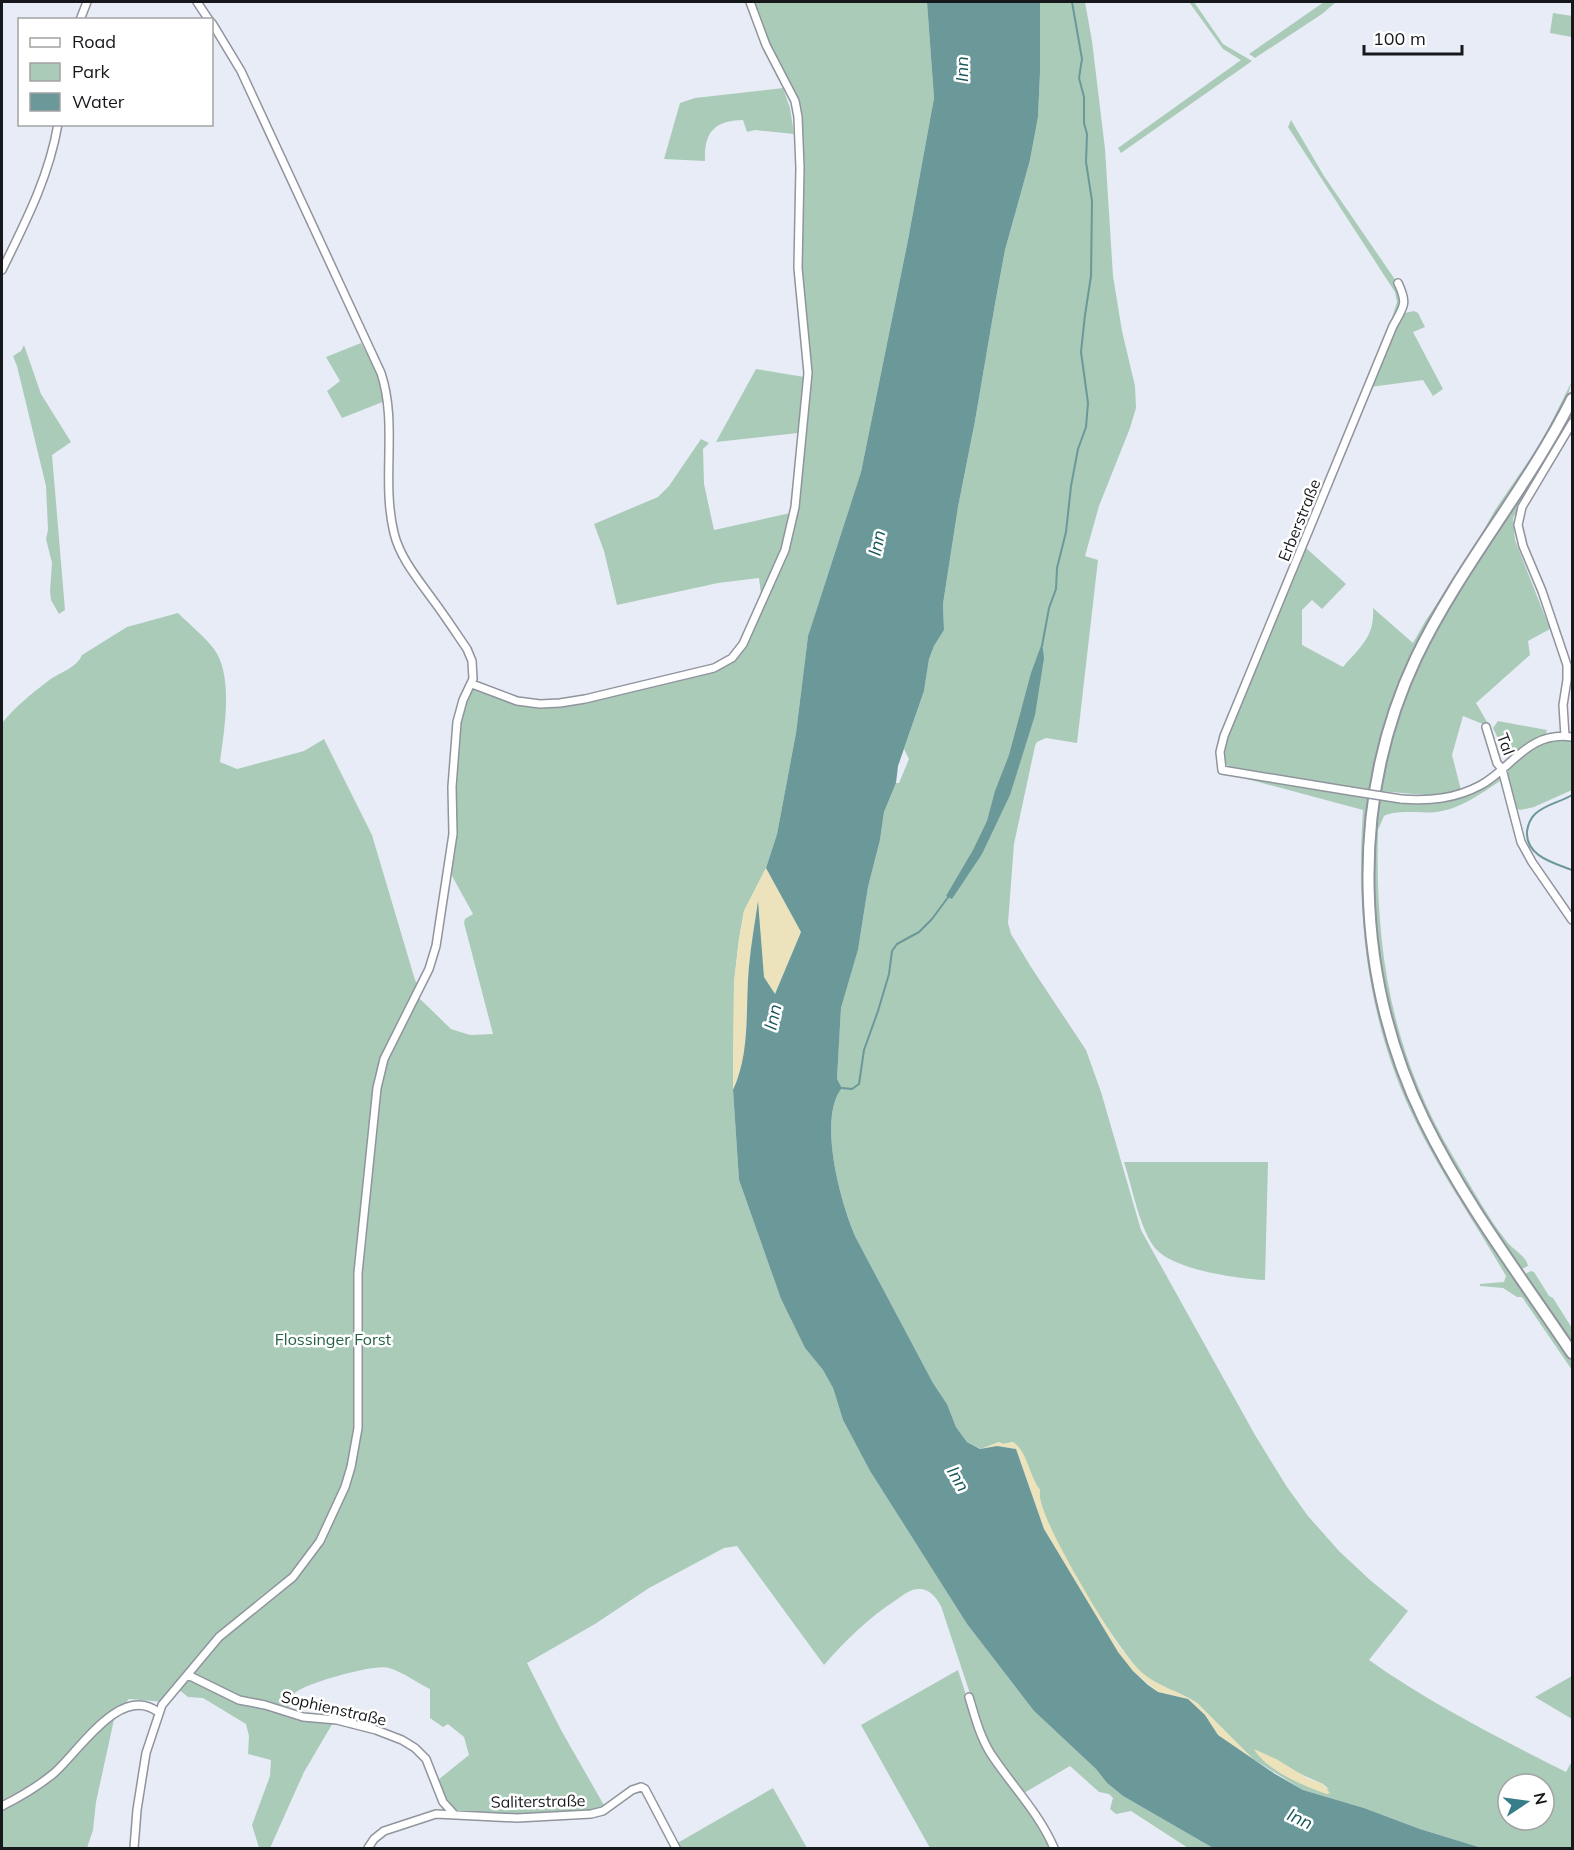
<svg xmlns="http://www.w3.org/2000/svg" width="1574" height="1850" font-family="Mulish,sans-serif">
<rect width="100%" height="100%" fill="#e8ecf6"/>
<path fill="#abcbb9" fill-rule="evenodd" d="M 749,2 L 927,2 L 934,98 L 908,240 L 861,472 L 808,636 L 796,733 L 777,834 L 766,868 L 744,911 L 739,939 L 734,982 L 733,1090 L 739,1180 L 781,1299 L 805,1348 L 823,1370 L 833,1388 L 843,1420 L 870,1471 L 967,1624 L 1034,1711 L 1096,1769 L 1107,1783 L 1123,1796 L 1213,1848 L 1188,1848 L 1131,1811 L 1116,1814 L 1110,1809 L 1113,1798 L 1109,1794 L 1099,1792 L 1070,1766 L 1024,1793 L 990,1749 L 982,1730 L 941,1606 C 936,1598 931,1590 921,1589 C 911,1588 903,1595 896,1600 C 868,1618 846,1640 824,1665 L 737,1546 L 724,1548 L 649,1588 L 595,1624 L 527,1663 L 561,1730 L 605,1807 L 594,1812 C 568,1813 472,1821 453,1809 C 444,1803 442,1790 438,1780 L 469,1755 L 464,1737 L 448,1724 L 443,1727 L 430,1718 L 430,1689 C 417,1683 403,1672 389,1668 C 376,1663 307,1683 296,1692 C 290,1697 289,1707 287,1714 L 334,1721 L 304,1772 L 270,1848 L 259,1848 L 252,1825 L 270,1776 L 271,1760 L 248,1754 L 249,1736 L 246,1724 L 203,1698 L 188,1697 L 178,1689 L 166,1702 L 129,1699 L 115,1715 L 96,1802 L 93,1830 L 87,1848 L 2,1848 L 2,723 C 15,707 31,694 48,681 C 58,673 77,668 82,655 L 127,627 L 178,613 C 190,625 204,636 214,649 C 234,676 224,731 220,762 L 237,769 L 304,751 L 324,739 L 372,835 L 415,980 L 420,987 L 418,997 L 451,1029 L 470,1035 L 493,1034 L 464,923 L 465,919 L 473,914 L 451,874 L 456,840 L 453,834 L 457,722 L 472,684 L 540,705 L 715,670 L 734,660 L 760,607 L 756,606 L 761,594 L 759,578 L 718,583 L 617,605 L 604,551 L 594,524 L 658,497 L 669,486 L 701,439 L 709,443 L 703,449 L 704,484 L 714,530 L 795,512 L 809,388 L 799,281 L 800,168 L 795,107 Z
M 1040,2 L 1085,2 L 1092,41 L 1105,149 L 1113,276 L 1122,331 L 1135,386 L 1136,408 L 1130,428 L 1099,506 L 1085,556 L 1098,560 L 1077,743 L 1046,738 L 1037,742 L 1035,746 L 1014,844 L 1008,923 L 1011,934 L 1031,967 L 1086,1050 L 1101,1092 L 1141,1230 L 1255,1435 L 1287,1487 L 1308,1516 L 1339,1551 L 1370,1580 L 1408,1611 L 1369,1660 C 1431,1704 1499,1738 1566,1772 L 1572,1761 L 1572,1848 L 1482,1848 L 1420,1829 L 1364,1808 L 1303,1790 L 1253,1759 L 1197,1703 C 1179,1691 1158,1687 1141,1672 C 1119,1651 1032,1516 1040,1490 C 1028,1475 1027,1455 1013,1442 L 1003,1444 L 999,1442 L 981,1449 L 967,1442 L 956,1427 L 947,1404 L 933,1383 L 856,1238 C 841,1205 817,1118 842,1088 L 837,1079 L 841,1008 L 858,950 L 868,887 L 880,840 L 884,812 L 896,783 L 899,783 L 909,759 L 904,749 L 924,691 L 929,659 L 934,646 L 944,630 L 943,604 L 958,507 L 975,421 L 995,304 L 1005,250 L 1030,160 L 1038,117 L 1040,73 ZM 1258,1755 L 1323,1784 L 1329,1789 L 1295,1780 ZM 1508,1784 L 1544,1784 L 1544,1820 L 1508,1820 Z
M 1189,2 L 1194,2 L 1223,44 L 1252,61 L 1121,153 L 1118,148 L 1241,60 L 1223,49 Z
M 1324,2 L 1336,2 L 1322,14 L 1255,58 L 1249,54 Z
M 1553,13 L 1572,16 L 1572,37 L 1550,33 Z
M 783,88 L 790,108 L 794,134 L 755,130 L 747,132 L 743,120 C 714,121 704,132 705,161 L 664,159 L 680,103 L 695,98 Z
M 1291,120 L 1324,176 L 1396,281 L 1402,302 L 1383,346 L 1397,302 L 1395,292 L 1288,127 Z
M 1414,311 L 1418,313 L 1425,327 L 1413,332 L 1443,389 L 1433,396 L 1423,380 L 1370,387 L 1400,316 L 1404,313 Z
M 361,343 L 378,374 L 385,401 L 342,418 L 327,391 L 340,381 L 326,357 Z
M 24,345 L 41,394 L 71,442 L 52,455 L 65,610 L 59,614 L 51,600 L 50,591 L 52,563 L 46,539 L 48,530 L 46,486 L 17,366 L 13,356 L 21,351 Z
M 756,369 L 804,377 L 798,433 L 716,442 Z
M 1572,381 L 1567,398 L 1549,435 L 1417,648 L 1367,827 L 1364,868 L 1365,915 L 1373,977 L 1392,1052 L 1504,1261 L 1572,1361 L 1572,1370 L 1522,1297 L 1517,1297 L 1503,1288 L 1480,1286 L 1480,1284 L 1504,1282 L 1506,1276 C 1476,1224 1440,1173 1414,1118 C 1367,1021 1356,916 1363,810 L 1221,772 L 1231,769 C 1219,760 1224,748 1227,735 L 1305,547 L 1346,584 L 1322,609 L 1312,600 L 1302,610 L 1302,645 L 1343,667 C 1360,647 1375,637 1373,608 L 1413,643 L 1426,620 L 1469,556 L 1495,510 L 1542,441 Z
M 1572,409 L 1572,420 L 1568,428 L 1513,518 L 1515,540 L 1550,629 L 1528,641 L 1530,655 L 1476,703 L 1490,727 L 1463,716 L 1452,755 L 1461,790 L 1436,796 L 1380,791 C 1389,738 1406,683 1432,635 C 1475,558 1530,487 1572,409 Z
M 1498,721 L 1547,730 L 1545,736 C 1531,740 1520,752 1506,755 L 1493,728 Z
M 1556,740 L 1572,740 L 1572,790 L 1534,807 L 1520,810 L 1514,807 C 1512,797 1507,784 1507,774 C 1508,756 1541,743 1556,740 Z
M 1499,777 L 1500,781 C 1480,794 1461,809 1436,812 C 1421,814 1398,809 1384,816 L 1378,830 C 1375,951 1391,1052 1454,1158 C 1471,1186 1487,1217 1508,1243 C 1514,1250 1527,1257 1528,1266 L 1522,1269 C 1505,1255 1488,1220 1476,1201 C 1393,1072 1361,953 1379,800 C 1410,805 1441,807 1470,793 C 1480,789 1489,781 1499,777 Z
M 1124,1162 L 1268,1162 L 1265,1280 C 1238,1279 1179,1270 1159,1252 C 1141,1237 1132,1186 1124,1162 Z
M 1531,1271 L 1534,1272 L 1549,1296 L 1553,1298 L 1572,1328 L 1572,1344 L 1525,1274 Z
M 958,1670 L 977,1729 L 1032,1812 L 1052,1848 L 930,1848 L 861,1725 Z
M 1572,1676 L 1572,1719 L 1535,1697 Z
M 773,1788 L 807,1848 L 677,1848 L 674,1845 Z"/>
<path fill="#ece3bd" d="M 766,868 L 801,932 L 775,994 L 764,977 L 757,905 C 755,925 751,945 749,965 C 745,1007 751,1051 733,1090 L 734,982 L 739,939 L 744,911 Z
M 999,1442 L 1003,1444 L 1013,1442 C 1028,1452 1029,1476 1040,1490 C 1034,1510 1096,1610 1110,1632 C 1118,1646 1129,1660 1141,1672 C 1158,1687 1179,1691 1197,1703 L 1253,1759 L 1218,1735 L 1205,1715 L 1188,1699 L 1158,1692 L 1133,1671 L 1118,1652 L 1044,1529 L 1016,1449 L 997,1446 L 981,1449 Z
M 1254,1749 L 1276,1759 L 1309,1779 L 1323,1784 L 1330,1793 L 1327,1794 C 1305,1787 1266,1770 1254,1749 Z"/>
<path fill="#6b9899" d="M 927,2 L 1040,2 L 1040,73 L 1038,117 L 1030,160 L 1005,250 L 995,304 L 975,421 L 958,507 L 943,604 L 944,630 L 934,646 L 929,659 L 924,691 L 898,766 L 896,783 L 884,812 L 880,840 L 868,887 L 858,950 L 841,1008 L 837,1079 L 842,1088 C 817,1118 841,1205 856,1238 L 933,1383 L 947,1404 L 956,1427 L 967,1442 L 980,1449 L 997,1446 L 1016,1449 L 1044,1529 L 1118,1652 L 1133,1671 L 1148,1685 L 1158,1692 L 1188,1699 L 1205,1715 L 1218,1735 L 1275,1774 L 1303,1790 L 1364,1808 L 1420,1829 L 1482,1848 L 1213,1848 L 1123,1796 L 1107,1783 L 1096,1769 L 1034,1711 L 967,1624 L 870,1471 L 843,1420 L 833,1388 L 823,1370 L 805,1348 L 781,1299 L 739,1180 L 733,1090 C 751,1051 745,1007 749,966 C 751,944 755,922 758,901 L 764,977 L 775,994 L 801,932 L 766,868 L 777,834 L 796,733 L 808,636 L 861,472 L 908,240 L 934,98 Z
M 1042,643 L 1044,658 L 1035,715 L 1010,795 L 982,854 L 952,899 L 946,896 L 973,850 L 987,821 L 995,791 L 1009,755 L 1031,673 Z"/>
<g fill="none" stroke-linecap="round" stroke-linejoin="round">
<path stroke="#6b9899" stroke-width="2" d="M 1042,646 L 1049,608 L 1056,589 L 1057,568 L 1066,532 L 1071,486 L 1078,449 L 1086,427 L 1088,403 L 1081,352 L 1085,315 L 1091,276 L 1092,201 L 1086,162 L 1087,134 L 1084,123 L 1084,97 L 1079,78 L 1082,59 L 1072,2
M 1572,795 C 1561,802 1546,804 1535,814 C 1531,818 1528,825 1527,831 C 1525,856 1554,863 1572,870
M 842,1088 L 852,1089 L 859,1084 L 864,1050 L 878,1011 L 889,974 L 892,951 L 897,944 L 919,932 L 932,919 L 949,896"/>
<defs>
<path id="minor" d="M 197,2 L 209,20
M 80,20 L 87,2
M 2,270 C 25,223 49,177 58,124
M 472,684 L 517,701 L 540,704 L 560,703 L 585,699 L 714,668 L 732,658 L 743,644 L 785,550 L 795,507 L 808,373 L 798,268 L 800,168 L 798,117 L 795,101 L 766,45 L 750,2
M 1486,727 L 1497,763 L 1502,769 L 1521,842 L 1532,862 L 1572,920
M 1565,736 L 1563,705 L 1567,680 L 1567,665 L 1542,591 L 1523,546 L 1518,525 L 1522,507 L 1572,423
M 1350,791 L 1222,770 L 1220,752 L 1224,736 L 1393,326 C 1404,306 1408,304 1398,283
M 1401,799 C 1430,801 1455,799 1481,785 C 1513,767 1528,731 1572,737
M 188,1675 L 239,1700 L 265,1705 L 303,1717 L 337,1720 L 376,1730 L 402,1740 L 415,1748 L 426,1759 L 443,1802 L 453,1813
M 969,1697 C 975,1717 980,1737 991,1754 C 1012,1786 1039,1813 1054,1848
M 2,1806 C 20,1797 37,1787 53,1774 C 78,1753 120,1683 158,1712
M 134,1848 L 137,1810 L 146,1753 L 162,1705 L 219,1637 L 293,1577 L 320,1541 L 345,1487 L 351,1467 L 358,1428 L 358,1273 L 377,1088 L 384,1059 L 429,969 L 436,946 L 453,834 L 452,787 L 457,722 L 463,700 L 473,679 L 472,661 L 467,649 C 456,633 445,616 433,600 C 418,579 400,558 394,533 C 381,480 398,424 381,373 L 241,71 L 212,23
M 368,1848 L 374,1839 L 384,1831 L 436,1814 L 517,1818 L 591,1814 L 603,1811 L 632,1790 L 641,1787 L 645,1789 L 676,1848"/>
<path id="secondary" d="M 1572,399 C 1527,489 1460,566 1416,658 C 1348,802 1355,978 1424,1120 C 1464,1202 1521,1277 1572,1353"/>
</defs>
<use href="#minor" stroke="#90949d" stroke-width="10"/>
<use href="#secondary" stroke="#90949d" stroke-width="14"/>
<use href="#minor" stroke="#fff" stroke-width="7"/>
<use href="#secondary" stroke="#fff" stroke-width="10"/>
<defs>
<path id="minor-bridge" d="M 1350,791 L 1401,799"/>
</defs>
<use href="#minor-bridge" stroke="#90949d" stroke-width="10" stroke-linecap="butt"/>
<use href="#minor-bridge" stroke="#fff" stroke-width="7"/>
</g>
<g text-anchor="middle" stroke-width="5" stroke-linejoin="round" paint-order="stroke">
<g font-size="16" fill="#17181c" stroke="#fff">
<text transform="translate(1299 520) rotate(-68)" y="6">Erberstraße</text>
<text transform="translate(1506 744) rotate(69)" y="6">Tal</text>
<text transform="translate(334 1708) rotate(13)" y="6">Sophienstraße</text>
<text transform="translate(538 1801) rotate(-1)" y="6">Saliterstraße</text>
</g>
<g font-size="16" fill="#256246" stroke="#fff">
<text x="333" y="1345">Flossinger Forst</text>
</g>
<g font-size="18" font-style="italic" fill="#18585a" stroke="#fff">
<text transform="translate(962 69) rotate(-90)" y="6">Inn</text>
<text transform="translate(877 543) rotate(-78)" y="6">Inn</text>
<text transform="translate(773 1017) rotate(-77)" y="6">Inn</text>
<text transform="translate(958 1479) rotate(60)" y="6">Inn</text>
<text transform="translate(1300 1819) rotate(25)" y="6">Inn</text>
</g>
</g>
<rect width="1574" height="1850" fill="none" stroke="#17181c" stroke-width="6"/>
<rect x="18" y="18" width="195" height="108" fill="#ffffff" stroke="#a2a3a4" stroke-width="1.5"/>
<rect x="30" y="38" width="30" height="9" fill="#ffffff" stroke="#a2a3a4" stroke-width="1.5"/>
<text x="72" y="48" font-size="18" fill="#17181c">Road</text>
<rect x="30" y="63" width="30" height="18" fill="#abcbb9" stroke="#a2a3a4" stroke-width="1.5"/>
<text x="72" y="78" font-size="18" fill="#17181c">Park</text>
<rect x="30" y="93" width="30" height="18" fill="#6b9899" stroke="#a2a3a4" stroke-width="1.5"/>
<text x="72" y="108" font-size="18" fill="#17181c">Water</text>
<g transform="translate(1526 1802) rotate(77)"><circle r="28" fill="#ffffff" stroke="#a2a3a4" stroke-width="1.5"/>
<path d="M0-4.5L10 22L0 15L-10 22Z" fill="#367c89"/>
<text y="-9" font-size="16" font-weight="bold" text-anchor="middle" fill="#17181c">N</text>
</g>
<path d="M1364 45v9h98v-9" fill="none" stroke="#17181c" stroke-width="3"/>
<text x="1373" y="45" font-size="18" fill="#17181c" stroke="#ffffff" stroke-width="4.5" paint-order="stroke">100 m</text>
</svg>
